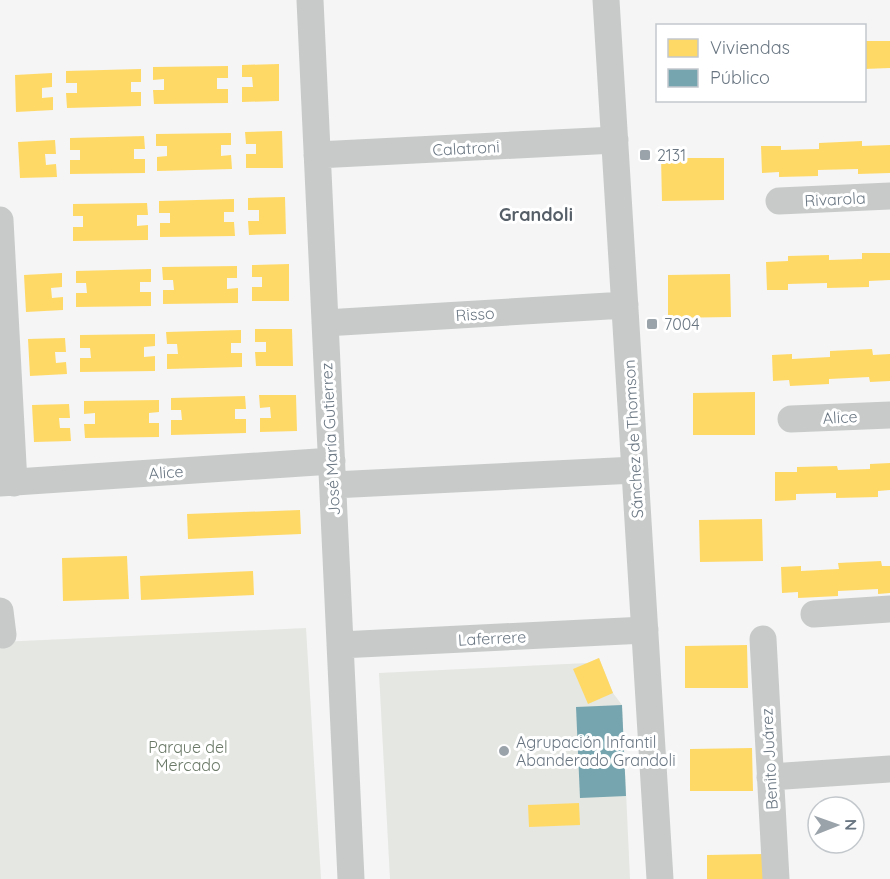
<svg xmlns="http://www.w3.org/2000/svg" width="890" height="879" font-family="Quicksand,sans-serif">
<rect width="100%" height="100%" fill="#f5f5f5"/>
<path fill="#e4e7e2" d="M 306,628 L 321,879 L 0,879 L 0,642 Z
M 599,658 L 613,693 L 622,705 L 630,879 L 390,879 L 379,673 L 588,663 Z"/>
<path fill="#ffd966" d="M 864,41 L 890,41 L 890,68 L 864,69 Z
M 279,64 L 279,101 L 242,102 L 242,87 L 253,87 L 252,77 L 242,77 L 242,65 Z
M 228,66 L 228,78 L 217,78 L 217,89 L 228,89 L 228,103 L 154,104 L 153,90 L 164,90 L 164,79 L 153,80 L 153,67 Z
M 141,69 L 141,82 L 131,82 L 131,92 L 141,92 L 141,106 L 67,108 L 66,93 L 77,93 L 77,83 L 66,83 L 66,71 Z
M 52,73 L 52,87 L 42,88 L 42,98 L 53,97 L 53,110 L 16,112 L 15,75 Z
M 282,131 L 283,168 L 246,168 L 246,154 L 256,154 L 256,144 L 246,144 L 245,132 Z
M 231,133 L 231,145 L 221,145 L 221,156 L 231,155 L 232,169 L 157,171 L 157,157 L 167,156 L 167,146 L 156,146 L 156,134 Z
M 144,136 L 145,149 L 134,149 L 134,159 L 145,159 L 145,173 L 70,174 L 70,160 L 80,160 L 80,150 L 70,150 L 70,138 Z
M 55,140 L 56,154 L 45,154 L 46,165 L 56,164 L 57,177 L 20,178 L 18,142 Z
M 862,141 L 862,146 L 890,145 L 890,173 L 858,174 L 858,169 L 818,170 L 818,176 L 779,177 L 779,172 L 762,173 L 761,146 L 781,146 L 781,150 L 819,149 L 819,143 Z
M 661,158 L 724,158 L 724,200 L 662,201 Z
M 285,197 L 286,234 L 249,235 L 248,221 L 259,221 L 259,210 L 248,210 L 248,198 Z
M 234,199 L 234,212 L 224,212 L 224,222 L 234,222 L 235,236 L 160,237 L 160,223 L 170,223 L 170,213 L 159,213 L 159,201 Z
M 147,203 L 148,215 L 137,215 L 137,226 L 148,225 L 148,240 L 73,241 L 73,227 L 83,227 L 83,216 L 73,216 L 73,204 Z
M 862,253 L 890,253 L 890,280 L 869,281 L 869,287 L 827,288 L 827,283 L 788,284 L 788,290 L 767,290 L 766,262 L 788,261 L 788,256 L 829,255 L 829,260 L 862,259 Z
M 289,264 L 289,301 L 252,301 L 252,287 L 262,287 L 262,277 L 252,277 L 252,265 Z
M 237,266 L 237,278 L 227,278 L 227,289 L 238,288 L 238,303 L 163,304 L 163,290 L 174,290 L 173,280 L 163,280 L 162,267 Z
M 151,269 L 151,282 L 140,282 L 140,292 L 151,292 L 151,306 L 76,307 L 76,293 L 87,293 L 86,283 L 76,283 L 76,271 Z
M 62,273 L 62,287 L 51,288 L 52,298 L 63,297 L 63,310 L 26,312 L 24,275 Z
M 730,274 L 731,317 L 668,318 L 668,275 Z
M 255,329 L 292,329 L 293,366 L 256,366 L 255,352 L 266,352 L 266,342 L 255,342 Z
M 241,330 L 241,343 L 231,343 L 231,353 L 242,353 L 242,367 L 167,369 L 167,354 L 178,354 L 177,344 L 167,344 L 166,332 Z
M 155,334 L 155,346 L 144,347 L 144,357 L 155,356 L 155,371 L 80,372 L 80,358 L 91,358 L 90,348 L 80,348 L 80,335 Z
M 65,338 L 66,352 L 55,352 L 56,363 L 66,362 L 67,374 L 30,376 L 28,339 Z
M 872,349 L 873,355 L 890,354 L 890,381 L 870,382 L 869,377 L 829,379 L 829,384 L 790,386 L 789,380 L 773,381 L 772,355 L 792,354 L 792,359 L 830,357 L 830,351 Z
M 755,392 L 755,435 L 693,435 L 693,393 Z
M 259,395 L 296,395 L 297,431 L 260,432 L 260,418 L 271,418 L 270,407 L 260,408 Z
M 245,396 L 246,409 L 235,409 L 235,419 L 246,419 L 246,433 L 171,435 L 171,420 L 182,420 L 181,410 L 171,410 L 171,398 Z
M 159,400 L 159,412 L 149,413 L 149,423 L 159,423 L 159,437 L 85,438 L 84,424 L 95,424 L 95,413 L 84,414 L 84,401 Z
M 69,404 L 70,418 L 59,418 L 60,428 L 70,428 L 71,441 L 34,442 L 32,405 Z
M 890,463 L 890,490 L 878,491 L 878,497 L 836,498 L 836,493 L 796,494 L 796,500 L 775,501 L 775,472 L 797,472 L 797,467 L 837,466 L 838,470 L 870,469 L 870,464 Z
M 300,510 L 301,534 L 188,539 L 187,514 Z
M 762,519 L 763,561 L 700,562 L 699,520 Z
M 127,556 L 129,599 L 63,601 L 62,558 Z
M 881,561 L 882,566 L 890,566 L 890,593 L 878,594 L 878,589 L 838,591 L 838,596 L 798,598 L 798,592 L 782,593 L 781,567 L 801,566 L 801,571 L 839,569 L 838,563 Z
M 253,571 L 254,595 L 141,600 L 140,576 Z
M 747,645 L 748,688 L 685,688 L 685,646 Z
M 599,658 L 613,693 L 588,704 L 573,669 Z
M 752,748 L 753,791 L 690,791 L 690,749 Z
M 579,803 L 580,825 L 529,827 L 528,805 Z
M 769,854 L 769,879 L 707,879 L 707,855 Z"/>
<path fill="#76a5af" d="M 622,705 L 626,796 L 580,798 L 576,707 Z"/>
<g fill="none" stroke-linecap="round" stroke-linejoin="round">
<path stroke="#c8caca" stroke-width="27" d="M 310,0 L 351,879
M 606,0 L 660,879
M 317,155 L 615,140
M 779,201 L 890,196
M 0,220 L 14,483
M 325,323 L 625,305
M 791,419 L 890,415
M 0,483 L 332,461
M 333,485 L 635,470
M 0,611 L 3,635
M 814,614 L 890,609
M 763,639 L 776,879
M 340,645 L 645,630
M 770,777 L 890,769"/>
</g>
<g fill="#9aa2aa" stroke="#fff" stroke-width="2">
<rect x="639" y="149" width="12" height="12" rx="3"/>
<rect x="646" y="318" width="12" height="12" rx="3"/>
<circle cx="504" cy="751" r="6"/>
</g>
<g text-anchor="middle" stroke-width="6" stroke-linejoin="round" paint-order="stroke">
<g font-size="16" fill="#697682" stroke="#fff">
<text transform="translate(466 148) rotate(-3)" y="6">Calatroni</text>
<text transform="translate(835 199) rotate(-3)" y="6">Rivarola</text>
<text transform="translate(475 314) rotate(-4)" y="6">Risso</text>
<text transform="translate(840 417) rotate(-3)" y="6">Alice</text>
<text transform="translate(330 439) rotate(-93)" y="6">José María Gutierrez</text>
<text transform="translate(633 439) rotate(-93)" y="6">Sánchez de Thomson</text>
<text transform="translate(166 472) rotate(-4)" y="6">Alice</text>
<text transform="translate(492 638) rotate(-3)" y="6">Laferrere</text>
<text transform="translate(769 759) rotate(-93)" y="6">Benito Juárez</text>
</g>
<g font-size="16" fill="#697682" stroke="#fff" text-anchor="start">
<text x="657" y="161">2131</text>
<text x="664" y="330">7004</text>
<text x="516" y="748">Agrupación Infantil<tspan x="516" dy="18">Abanderado Grandoli</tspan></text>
</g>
<g font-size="16" fill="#6a7967" stroke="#fff">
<text x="188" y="753">Parque del<tspan x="188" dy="18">Mercado</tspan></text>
</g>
<g font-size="18" font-weight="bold" fill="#565f68" stroke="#fff">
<text x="536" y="221">Grandoli</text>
</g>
</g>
<rect x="656" y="24" width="210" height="78" fill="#ffffff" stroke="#c3c8cd" stroke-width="1.5"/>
<rect x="668" y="39" width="30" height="18" fill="#ffd966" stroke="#c3c8cd" stroke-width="1.5"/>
<text x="710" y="54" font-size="18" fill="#697682">Viviendas</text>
<rect x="668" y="69" width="30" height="18" fill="#76a5af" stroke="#c3c8cd" stroke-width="1.5"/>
<text x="710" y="84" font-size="18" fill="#697682">Público</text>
<g transform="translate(836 825) rotate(89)"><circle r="28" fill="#ffffff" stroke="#c3c8cd" stroke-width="1.5"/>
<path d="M0-4.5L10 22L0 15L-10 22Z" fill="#9aa2aa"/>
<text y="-9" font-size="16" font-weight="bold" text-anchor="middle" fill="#697682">N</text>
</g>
</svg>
